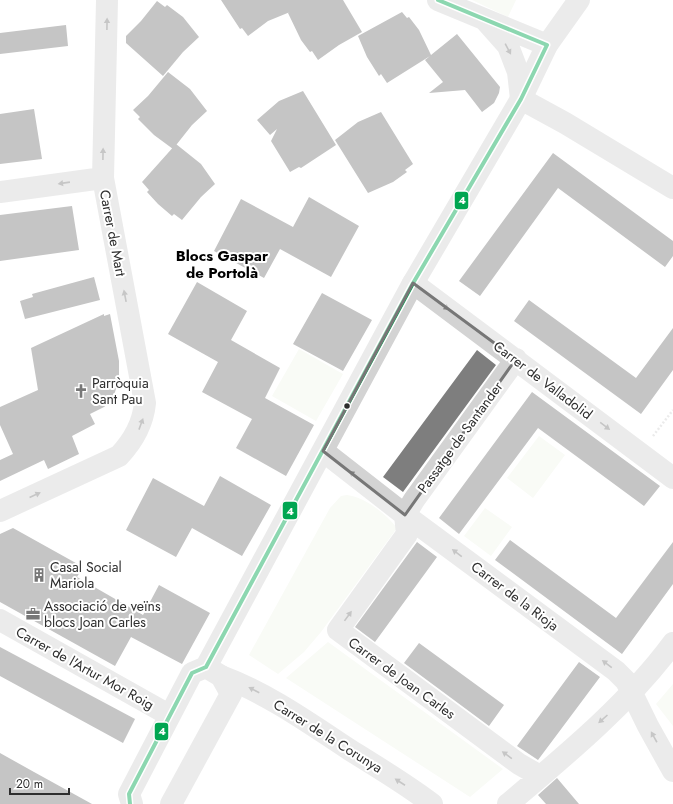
<svg xmlns="http://www.w3.org/2000/svg" width="673" height="804" font-family="Jost,sans-serif">
<rect width="100%" height="100%" fill="#fff"/>
<path fill="#f1f5eb" d="M 472,0 L 516,0 L 508,17 Z
M 299,349 L 343,374 L 316,421 L 272,396 Z
M 539,436 L 565,455 L 533,498 L 507,478 Z
M 347,495 C 365,497 386,514 397,528 L 321,632 L 304,652 L 278,674 L 249,655 L 330,508 L 341,496 Z
M 485,508 L 512,527 L 491,556 L 464,536 Z
M 328,642 L 503,769 L 470,797 L 286,678 Z
M 673,684 L 673,726 L 656,704 Z"/>
<path fill="#7e7e7e" d="M 221,0 L 343,0 L 362,32 L 339,45 L 318,60 L 312,51 L 310,52 L 301,40 L 288,13 L 290,12 L 268,21 L 248,36 L 242,28 L 240,29 Z
M 157,1 L 165,7 L 167,5 L 183,17 L 199,37 L 183,52 L 163,76 L 126,43 L 126,36 L 141,21 Z
M 402,12 L 407,18 L 409,17 L 419,30 L 431,55 L 457,34 L 500,87 L 499,93 L 494,103 L 482,112 L 465,90 L 429,93 L 443,82 L 425,60 L 430,56 L 387,83 L 381,74 L 379,76 L 367,57 L 358,36 Z
M 66,25 L 68,46 L 0,54 L 0,33 Z
M 168,72 L 190,89 L 207,111 L 192,125 L 173,149 L 154,135 L 138,119 L 140,117 L 133,110 L 148,96 Z
M 303,91 L 336,145 L 301,168 L 299,167 L 290,172 L 271,141 L 277,129 L 270,135 L 257,120 L 279,101 Z
M 34,109 L 42,159 L 0,164 L 0,114 Z
M 381,112 L 413,164 L 405,170 L 407,172 L 393,182 L 368,193 L 335,140 L 358,122 Z
M 176,144 L 201,164 L 215,184 L 201,197 L 182,220 L 174,214 L 172,216 L 158,204 L 147,192 L 149,190 L 142,182 Z
M 553,153 L 673,241 L 673,256 L 665,267 L 558,188 L 480,296 L 459,281 Z
M 309,197 L 359,226 L 331,277 L 280,249 L 264,278 L 214,251 L 241,199 L 293,227 Z
M 72,206 L 79,250 L 0,261 L 0,215 Z
M 94,277 L 100,300 L 25,319 L 20,301 L 33,297 L 32,294 Z
M 197,282 L 247,311 L 231,340 L 280,368 L 265,398 L 314,425 L 286,476 L 236,448 L 252,419 L 202,392 L 218,362 L 168,334 Z
M 322,293 L 372,320 L 343,371 L 293,344 Z
M 529,300 L 636,378 L 673,328 L 673,370 L 641,414 L 514,321 Z
M 104,314 L 104,316 L 110,314 L 119,361 L 119,379 L 115,392 L 110,402 L 104,407 L 90,414 L 95,424 L 72,436 L 79,454 L 48,469 L 44,460 L 0,481 L 0,460 L 13,454 L 0,425 L 0,407 L 38,390 L 31,348 Z
M 477,350 L 496,365 L 403,492 L 383,477 Z
M 532,392 L 660,486 L 644,506 L 538,428 L 459,534 L 439,518 Z
M 220,476 L 271,505 L 242,556 L 192,528 L 176,557 L 126,530 L 153,478 L 204,506 Z
M 13,528 L 83,567 L 77,577 L 143,615 L 159,585 L 210,613 L 182,664 L 131,637 L 115,666 L 0,602 L 0,534 Z
M 510,540 L 616,618 L 673,542 L 673,584 L 622,654 L 495,560 Z
M 417,542 L 437,557 L 375,642 L 355,627 Z
M 419,643 L 504,705 L 489,726 L 404,663 Z
M 0,647 L 135,719 L 123,743 L 0,676 Z
M 579,662 L 600,677 L 538,760 L 517,746 Z
M 0,753 L 34,772 L 92,804 L 0,804 Z
M 557,778 L 579,804 L 546,804 L 538,795 Z"/>
<g fill="none" stroke-linecap="round" stroke-linejoin="round">
<path stroke="#d3d3d3" stroke-width="2.5" stroke-dasharray="2 2" stroke-linecap="butt" d="M 653,436 L 673,410"/>
<path stroke="#d3d3d3" stroke-width="22" d="M 438,0 L 547,45
M 484,19 L 508,46 L 518,72 L 521,99 L 565,123 L 673,188
M 0,192 L 103,178
M 413,283 L 673,478
M 516,359 L 414,500 L 405,515 L 407,534 L 338,630 L 519,764 L 540,776
M 323,451 L 405,515 L 616,671 L 626,681 L 648,726 L 673,771
M 0,511 L 119,456 C 134,440 143,424 145,403 L 103,178 L 107,0
M 0,620 L 169,715
M 221,676 C 267,693 309,723 350,750 C 377,767 406,784 432,804
M 508,804 C 566,755 628,704 673,643"/>
<path stroke="#d3d3d3" stroke-width="22" d="M 206,667 L 412,285 L 521,99 L 547,45 L 579,0
M 132,804 L 129,794 L 192,673 L 206,667
M 171,804 L 231,694 L 221,676 L 206,667"/>
<defs>
<path id="bus-1" d="M 438,0 L 547,45
M 206,667 L 412,285 L 521,99 L 547,45
M 130,804 L 129,794 L 192,673 L 206,667"/>
</defs>
<use href="#bus-1" stroke="#fff" stroke-width="7"/>
<use href="#bus-1" stroke="#00a651" stroke-width="4"/>
</g>
<defs><path id="oneway-solid" d="M-6-.8H1V-3.2L6.5 0L1 3.2V.8H-6Z"/></defs>
<g fill="#808080">
<use href="#oneway-solid" transform="translate(107 24) rotate(-89)"/>
<use href="#oneway-solid" transform="translate(508 49) rotate(62)"/>
<use href="#oneway-solid" transform="translate(103 154) rotate(-89)"/>
<use href="#oneway-solid" transform="translate(64 183) rotate(172)"/>
<use href="#oneway-solid" transform="translate(125 296) rotate(-101)"/>
<use href="#oneway-solid" transform="translate(444 306) rotate(37)"/>
<use href="#oneway-solid" transform="translate(141 424) rotate(-70)"/>
<use href="#oneway-solid" transform="translate(605 426) rotate(37)"/>
<use href="#oneway-solid" transform="translate(354 475) rotate(-142)"/>
<use href="#oneway-solid" transform="translate(35 495) rotate(-25)"/>
<use href="#oneway-solid" transform="translate(457 553) rotate(-143)"/>
<use href="#oneway-solid" transform="translate(348 616) rotate(-54)"/>
<use href="#oneway-solid" transform="translate(607 664) rotate(-143)"/>
<use href="#oneway-solid" transform="translate(254 690) rotate(-152)"/>
<use href="#oneway-solid" transform="translate(603 719) rotate(138)"/>
<use href="#oneway-solid" transform="translate(654 737) rotate(-119)"/>
<use href="#oneway-solid" transform="translate(507 755) rotate(-144)"/>
<use href="#oneway-solid" transform="translate(400 782) rotate(-147)"/>
</g>
<path d="M0 0H673V804H0ZM 413,283 L 516,359 L 405,515 L 323,451 Z" fill="#fff" fill-opacity=".55" fill-rule="evenodd"/>
<path fill="none" stroke="#777" stroke-width="3" stroke-linejoin="round" d="M 413,283 L 516,359 L 405,515 L 323,451 Z"/>
<defs>
<symbol id="church-bare" viewBox="-9 -9 18 18"><path d="M-1.2-6h2.4v3.5h3.3v2.4h-3.3V6h-2.4V-.1h-3.3v-2.4h3.3Z" fill="#777" stroke="#fff" stroke-width="2.5" paint-order="stroke"/></symbol>
<symbol id="building-bare" viewBox="-9 -9 18 18"><path d="M-4-6H4V6H1V3H-1V6H-4ZM-2.5-4.3h1.7v1.8h-1.7ZM.8-4.3h1.7v1.8H.8ZM-2.5-1h1.7V.8h-1.7ZM.8-1h1.7V.8H.8Z" fill="#777" stroke="#fff" stroke-width="2.5" paint-order="stroke"/></symbol>
<symbol id="office-bare" viewBox="-9 -9 18 18"><path d="M-6-3h4V-5.5h4V-3h4V5H-6ZM-1-4.5V-3h2v-1.5ZM-6 0V1H6V0Z" fill="#777" stroke="#fff" stroke-width="2.5" paint-order="stroke"/></symbol>
</defs>
<g fill-rule="evenodd">
<use href="#church-bare" x="71" y="381" width="20" height="20"/>
<use href="#building-bare" x="29" y="565" width="20" height="20"/>
<use href="#office-bare" x="23" y="604" width="20" height="20"/>
</g>
<circle fill="#2e2e2e" stroke="#fff" stroke-width="1.5" cx="347" cy="406" r="3.5"/>
<g text-anchor="middle" stroke-width="4" stroke-linejoin="round" paint-order="stroke">
<g font-size="14" fill="#2e2e2e" stroke="#fff">
<text transform="translate(113 233) rotate(79)" y="5">Carrer de Mart</text>
<text transform="translate(543 380) rotate(37)" y="5">Carrer de Valladolid</text>
<text transform="translate(460 437) rotate(-54)" y="5">Passatge de Santander</text>
<text transform="translate(515 596) rotate(37)" y="5">Carrer de la Rioja</text>
<text transform="translate(85 668) rotate(29)" y="5">Carrer de l'Artur Mor Roig</text>
<text transform="translate(402 678) rotate(36)" y="5">Carrer de Joan Carles</text>
<text transform="translate(328 736) rotate(32)" y="5">Carrer de la Corunya</text>
</g>
<g font-size="14" fill="#2e2e2e" stroke="#fff" text-anchor="start">
<text x="92" y="388">Parròquia<tspan x="92" dy="16">Sant Pau</tspan></text>
<text x="50" y="572">Casal Social<tspan x="50" dy="16">Mariola</tspan></text>
<text x="44" y="611">Associació de veïns<tspan x="44" dy="16">blocs Joan Carles</tspan></text>
</g>
<g font-size="15" font-weight="bold" fill="#000" stroke="#fff">
<text x="222" y="261">Blocs Gaspar<tspan x="222" dy="17">de Portolà</tspan></text>
</g>
</g>
<g stroke="#fff" stroke-width="1.5">
<rect x="454" y="191" width="15" height="19" rx="4" fill="#00a651"/>
<rect x="282" y="501" width="16" height="19" rx="4" fill="#00a651"/>
<rect x="154" y="722" width="15" height="19" rx="4" fill="#00a651"/>
</g>
<g font-size="11" text-anchor="middle" font-weight="bold" fill="#fff">
<text x="462" y="204">4</text>
<text x="290" y="515">4</text>
<text x="162" y="735">4</text>
</g>
<path d="M10 788v6h59v-6" fill="none" stroke="#2e2e2e" stroke-width="2"/>
<text x="16" y="788" font-size="12" fill="#2e2e2e" stroke="#ffffff" stroke-width="3" paint-order="stroke">20 m</text>
</svg>
